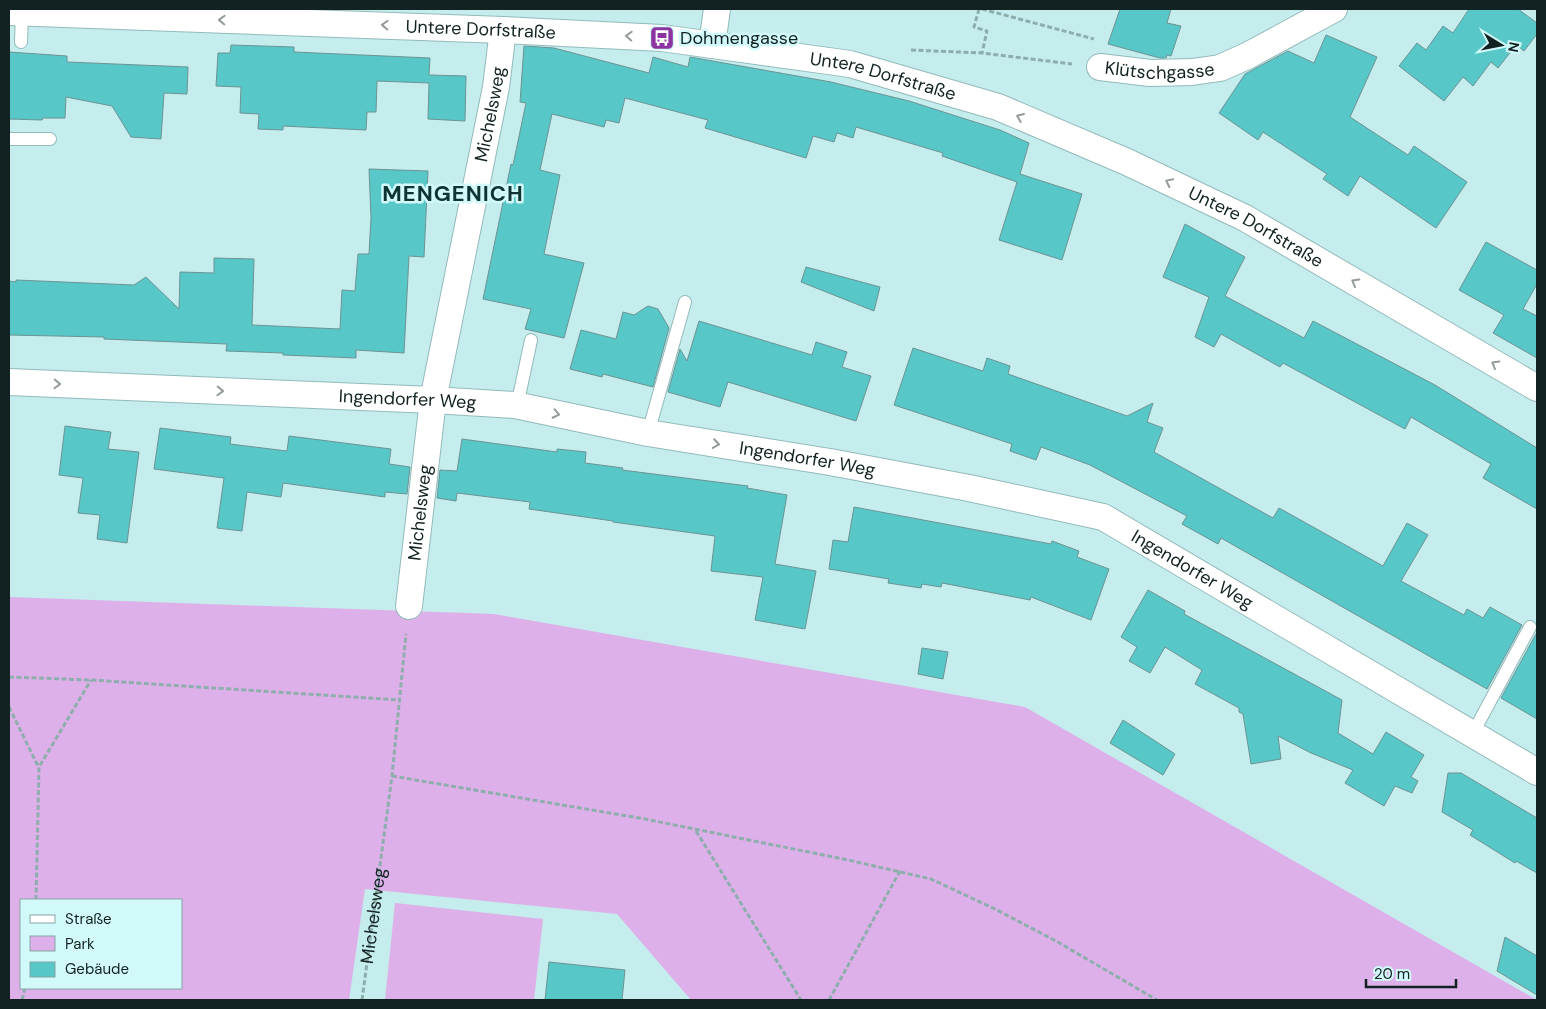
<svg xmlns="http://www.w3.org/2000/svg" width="1546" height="1009" font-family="'DM Sans',sans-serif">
<rect width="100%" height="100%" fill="#c5eded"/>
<path fill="#deb0e9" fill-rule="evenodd" d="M 9,597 L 494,614 L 1025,707 L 1537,1000 L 691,1000 L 617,914 L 365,889 L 349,1000 L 9,1000 ZM 21,900 L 181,900 L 181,988 L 21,988 Z
M 395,903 L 543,919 L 534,1000 L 385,1000 Z"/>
<path fill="#57c7c8" stroke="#6d9393" d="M 1120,9 L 1171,9 L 1167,23 L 1181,26 L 1171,56 L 1167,55 L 1166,58 L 1160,58 L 1108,44 Z
M 1469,9 L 1518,9 L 1537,23 L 1537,34 L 1524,51 L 1516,45 L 1498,68 L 1491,62 L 1473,86 L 1463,77 L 1444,101 L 1399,66 L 1417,43 L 1426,50 L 1443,26 L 1453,33 Z
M 1326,35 L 1377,57 L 1350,117 L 1408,155 L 1414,146 L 1467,182 L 1436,228 L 1360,176 L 1348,196 L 1323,179 L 1327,174 L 1263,132 L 1258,140 L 1219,113 L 1245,74 L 1288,51 L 1314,63 Z
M 231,45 L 294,47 L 294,52 L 430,58 L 429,75 L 466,76 L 465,121 L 428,119 L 429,83 L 377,81 L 376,112 L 367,112 L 366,130 L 283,126 L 283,130 L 258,129 L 259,114 L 240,113 L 241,87 L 216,86 L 218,53 L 230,53 Z
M 524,46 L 554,48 L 649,73 L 653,57 L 688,67 L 690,57 L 831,82 L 909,101 L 1000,130 L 1029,143 L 1020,174 L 1082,194 L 1062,260 L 999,240 L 1017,182 L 942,156 L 943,153 L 856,127 L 853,138 L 837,133 L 834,142 L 813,136 L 806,158 L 705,128 L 708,120 L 625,98 L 619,123 L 606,120 L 604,127 L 552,114 L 540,170 L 560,175 L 544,254 L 584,263 L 564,338 L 525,329 L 531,309 L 483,299 L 511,164 L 513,165 L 526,103 L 520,102 Z
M 9,52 L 67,56 L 67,62 L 188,67 L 187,94 L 164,93 L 161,139 L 131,137 L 112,106 L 66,97 L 65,118 L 43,118 L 42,120 L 9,119 Z
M 369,169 L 428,171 L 424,257 L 409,256 L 404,353 L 356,350 L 356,358 L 283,355 L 283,353 L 226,351 L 227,344 L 104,339 L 104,337 L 9,335 L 9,281 L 16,282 L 16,280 L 134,285 L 146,277 L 179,309 L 180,272 L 214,273 L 214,258 L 254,259 L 252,325 L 340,329 L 342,290 L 355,291 L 358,254 L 369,254 L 371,218 Z
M 1185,224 L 1245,257 L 1225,296 L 1304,338 L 1313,321 L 1435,385 L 1537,448 L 1537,509 L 1483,478 L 1491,464 L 1411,417 L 1405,429 L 1283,363 L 1280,367 L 1221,334 L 1214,347 L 1195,337 L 1209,297 L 1163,277 Z
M 1486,242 L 1537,270 L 1537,284 L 1523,309 L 1537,316 L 1537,358 L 1493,333 L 1504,315 L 1459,290 Z
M 806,267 L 880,287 L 874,311 L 801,282 Z
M 648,306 L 658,309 L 669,328 L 653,387 L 603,374 L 602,377 L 570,369 L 581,330 L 616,339 L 623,312 L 634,315 Z
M 699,321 L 812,355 L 816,342 L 847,352 L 842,367 L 871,376 L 856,421 L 728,382 L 720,407 L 668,392 L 680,349 L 687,361 Z
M 913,348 L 983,371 L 987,358 L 1010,366 L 1008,374 L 1127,416 L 1153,403 L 1147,422 L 1163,428 L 1154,452 L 1273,518 L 1279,508 L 1383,566 L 1407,523 L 1428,535 L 1401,581 L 1464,615 L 1467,609 L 1483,618 L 1490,607 L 1522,625 L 1487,689 L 1221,538 L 1218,544 L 1182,524 L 1187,516 L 1090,465 L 1041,447 L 1036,460 L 1010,451 L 1012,444 L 894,405 Z
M 65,426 L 111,432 L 108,449 L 139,452 L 127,543 L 97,539 L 100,515 L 78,513 L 83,478 L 59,475 Z
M 160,428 L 231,437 L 230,444 L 287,451 L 289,436 L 391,449 L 389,464 L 410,467 L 407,494 L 385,492 L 385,497 L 283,483 L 281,497 L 247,492 L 242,531 L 217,528 L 224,478 L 154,469 Z
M 462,439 L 557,452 L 557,449 L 586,452 L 585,463 L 623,468 L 622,470 L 748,486 L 747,488 L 787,495 L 775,564 L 816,571 L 805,629 L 755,620 L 763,577 L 711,571 L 715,536 L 613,522 L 613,521 L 529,509 L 530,502 L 457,493 L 456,501 L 437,498 L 440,470 L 457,471 Z
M 854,507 L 1051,544 L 1052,541 L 1079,551 L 1077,557 L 1109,569 L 1091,620 L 1031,597 L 1030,600 L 942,583 L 941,587 L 922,584 L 921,588 L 888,583 L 889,579 L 829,569 L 833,540 L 848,542 Z
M 1148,590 L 1185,611 L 1184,614 L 1342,700 L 1338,733 L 1373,754 L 1386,732 L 1424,755 L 1411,777 L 1418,781 L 1412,793 L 1395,786 L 1384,806 L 1345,783 L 1353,770 L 1311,753 L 1278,736 L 1281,759 L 1251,764 L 1243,714 L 1239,712 L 1239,708 L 1195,684 L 1202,670 L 1165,647 L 1150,673 L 1129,661 L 1137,647 L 1121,637 Z
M 1536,634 L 1537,635 L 1537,719 L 1501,698 Z
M 922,648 L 948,652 L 943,679 L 918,674 Z
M 1123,720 L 1175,754 L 1163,775 L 1110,743 Z
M 1448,773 L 1461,773 L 1537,818 L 1537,873 L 1516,861 L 1515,863 L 1470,835 L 1473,830 L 1442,812 Z
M 1505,937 L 1537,956 L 1537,995 L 1497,971 Z
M 549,962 L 625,970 L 622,1000 L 545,1000 Z"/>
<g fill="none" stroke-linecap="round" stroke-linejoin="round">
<defs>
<path id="service" d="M 21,42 L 22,12
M 9,139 L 50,139
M 517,406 L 531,340
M 648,433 L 685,302
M 1473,733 L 1530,627"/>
<g id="minor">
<path id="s2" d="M 9,12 L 503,30 L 662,38 L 850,64 L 998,107 L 1127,162 L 1245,218 L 1537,388"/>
<path d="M 712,45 L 717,9"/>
<path id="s3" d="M 1100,67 L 1150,73 L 1192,72 L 1220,68 L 1247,56 L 1334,9"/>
<path id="s4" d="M 9,382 L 433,400 L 515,405 L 648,433 L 830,462 L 969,488 L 1103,517 L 1537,772"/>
<path id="s5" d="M 409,606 L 433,400 L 496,87 L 503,30"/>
</g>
</defs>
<use href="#service" stroke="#93baba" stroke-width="14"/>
<use href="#minor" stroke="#93baba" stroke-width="28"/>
<g stroke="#8eaeae" stroke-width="3" stroke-dasharray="5 2.5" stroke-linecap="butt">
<path d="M 979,9 L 974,27 L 987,31 L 982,53"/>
<path d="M 982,9 L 1094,39"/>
<path d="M 911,50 L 982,53 L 1072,64"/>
<path d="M 9,677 L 91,680 L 399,700"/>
<path d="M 9,707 L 38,766"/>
<path d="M 392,776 L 645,819 L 848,860 L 931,879 L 995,909 L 1056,941 L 1157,1000"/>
<path d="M 696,831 L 801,1000"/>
<path d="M 36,900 L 39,767 L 91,680"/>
<path d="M 22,1000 L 25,988"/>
<path id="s1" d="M 362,1000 L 392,776 L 406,634"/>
<path d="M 829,1000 L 900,871"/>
</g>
<use href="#service" stroke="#fff" stroke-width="12"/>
<use href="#minor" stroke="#fff" stroke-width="26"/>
</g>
<defs><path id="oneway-chevron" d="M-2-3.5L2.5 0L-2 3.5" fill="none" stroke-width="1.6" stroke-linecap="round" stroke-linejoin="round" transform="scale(1.25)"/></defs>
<g stroke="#949b9b">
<use href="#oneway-chevron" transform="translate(222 20) rotate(-178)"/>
<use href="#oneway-chevron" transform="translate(385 25) rotate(-178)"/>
<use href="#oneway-chevron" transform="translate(629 36) rotate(-177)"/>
<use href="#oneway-chevron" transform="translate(1020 117) rotate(-157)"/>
<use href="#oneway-chevron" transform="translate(1169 182) rotate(-154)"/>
<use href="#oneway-chevron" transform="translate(1355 282) rotate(-150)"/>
<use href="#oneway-chevron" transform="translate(1495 364) rotate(-150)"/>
<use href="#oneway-chevron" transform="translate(57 384) rotate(2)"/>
<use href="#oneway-chevron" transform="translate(220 391) rotate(2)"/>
<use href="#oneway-chevron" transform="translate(556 414) rotate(12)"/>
<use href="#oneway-chevron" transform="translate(716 444) rotate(9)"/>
</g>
<defs>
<symbol id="bus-square" viewBox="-11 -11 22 22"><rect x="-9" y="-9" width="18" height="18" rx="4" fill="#8c34a0" stroke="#d2fafa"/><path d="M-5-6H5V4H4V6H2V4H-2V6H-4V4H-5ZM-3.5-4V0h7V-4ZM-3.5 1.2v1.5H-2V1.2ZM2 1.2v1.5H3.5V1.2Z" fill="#fff"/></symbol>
</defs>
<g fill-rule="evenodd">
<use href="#bus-square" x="648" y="24" width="28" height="28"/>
</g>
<g text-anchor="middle" stroke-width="5" stroke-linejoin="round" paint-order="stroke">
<g font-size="18" fill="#122121" stroke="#d2fafa">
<text dy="6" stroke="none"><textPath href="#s2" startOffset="472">Untere Dorfstraße</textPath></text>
<text dy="6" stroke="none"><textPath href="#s3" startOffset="60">Klütschgasse</textPath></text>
<text dy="6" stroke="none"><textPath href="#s2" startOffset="878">Untere Dorfstraße</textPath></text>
<text dy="6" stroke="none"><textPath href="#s5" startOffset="499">Michelsweg</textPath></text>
<text dy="6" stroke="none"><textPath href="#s2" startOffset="1282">Untere Dorfstraße</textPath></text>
<text dy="6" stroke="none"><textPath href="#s4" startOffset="399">Ingendorfer Weg</textPath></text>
<text dy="6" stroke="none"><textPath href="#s4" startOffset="804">Ingendorfer Weg</textPath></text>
<text dy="6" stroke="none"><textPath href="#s5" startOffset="94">Michelsweg</textPath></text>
<text dy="6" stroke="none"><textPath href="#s4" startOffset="1209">Ingendorfer Weg</textPath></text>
<text dy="6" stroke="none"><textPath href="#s1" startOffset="85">Michelsweg</textPath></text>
</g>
<g font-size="18" fill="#122121" stroke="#d2fafa" text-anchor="start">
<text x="680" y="44">Dohmengasse</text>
</g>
<g font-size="22" font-weight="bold" letter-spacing="1" fill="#0f3434" stroke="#d2fafa">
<text x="453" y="201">MENGENICH</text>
</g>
</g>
<rect width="1546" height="1009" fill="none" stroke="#122121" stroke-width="20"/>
<rect x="20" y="899" width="162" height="90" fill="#d2fafa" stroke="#85a3a3"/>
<rect x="30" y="915" width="25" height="8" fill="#ffffff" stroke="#85a3a3"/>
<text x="65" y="924" font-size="15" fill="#122121">Straße</text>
<rect x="30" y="936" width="25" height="15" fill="#deb0e9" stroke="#85a3a3"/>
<text x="65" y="949" font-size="15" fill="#122121">Park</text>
<rect x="30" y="962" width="25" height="15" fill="#57c7c8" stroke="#85a3a3"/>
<text x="65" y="974" font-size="15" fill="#122121">Gebäude</text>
<g transform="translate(1501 45) rotate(100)" stroke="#d2fafa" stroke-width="4" paint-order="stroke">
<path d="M0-4L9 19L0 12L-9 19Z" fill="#122121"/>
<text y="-8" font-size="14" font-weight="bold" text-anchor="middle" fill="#122121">N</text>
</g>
<path d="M1366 979v8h90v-8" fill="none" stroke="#122121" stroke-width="2.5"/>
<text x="1374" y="979" font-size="15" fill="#122121" stroke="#d2fafa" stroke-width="4" paint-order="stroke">20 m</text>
</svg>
